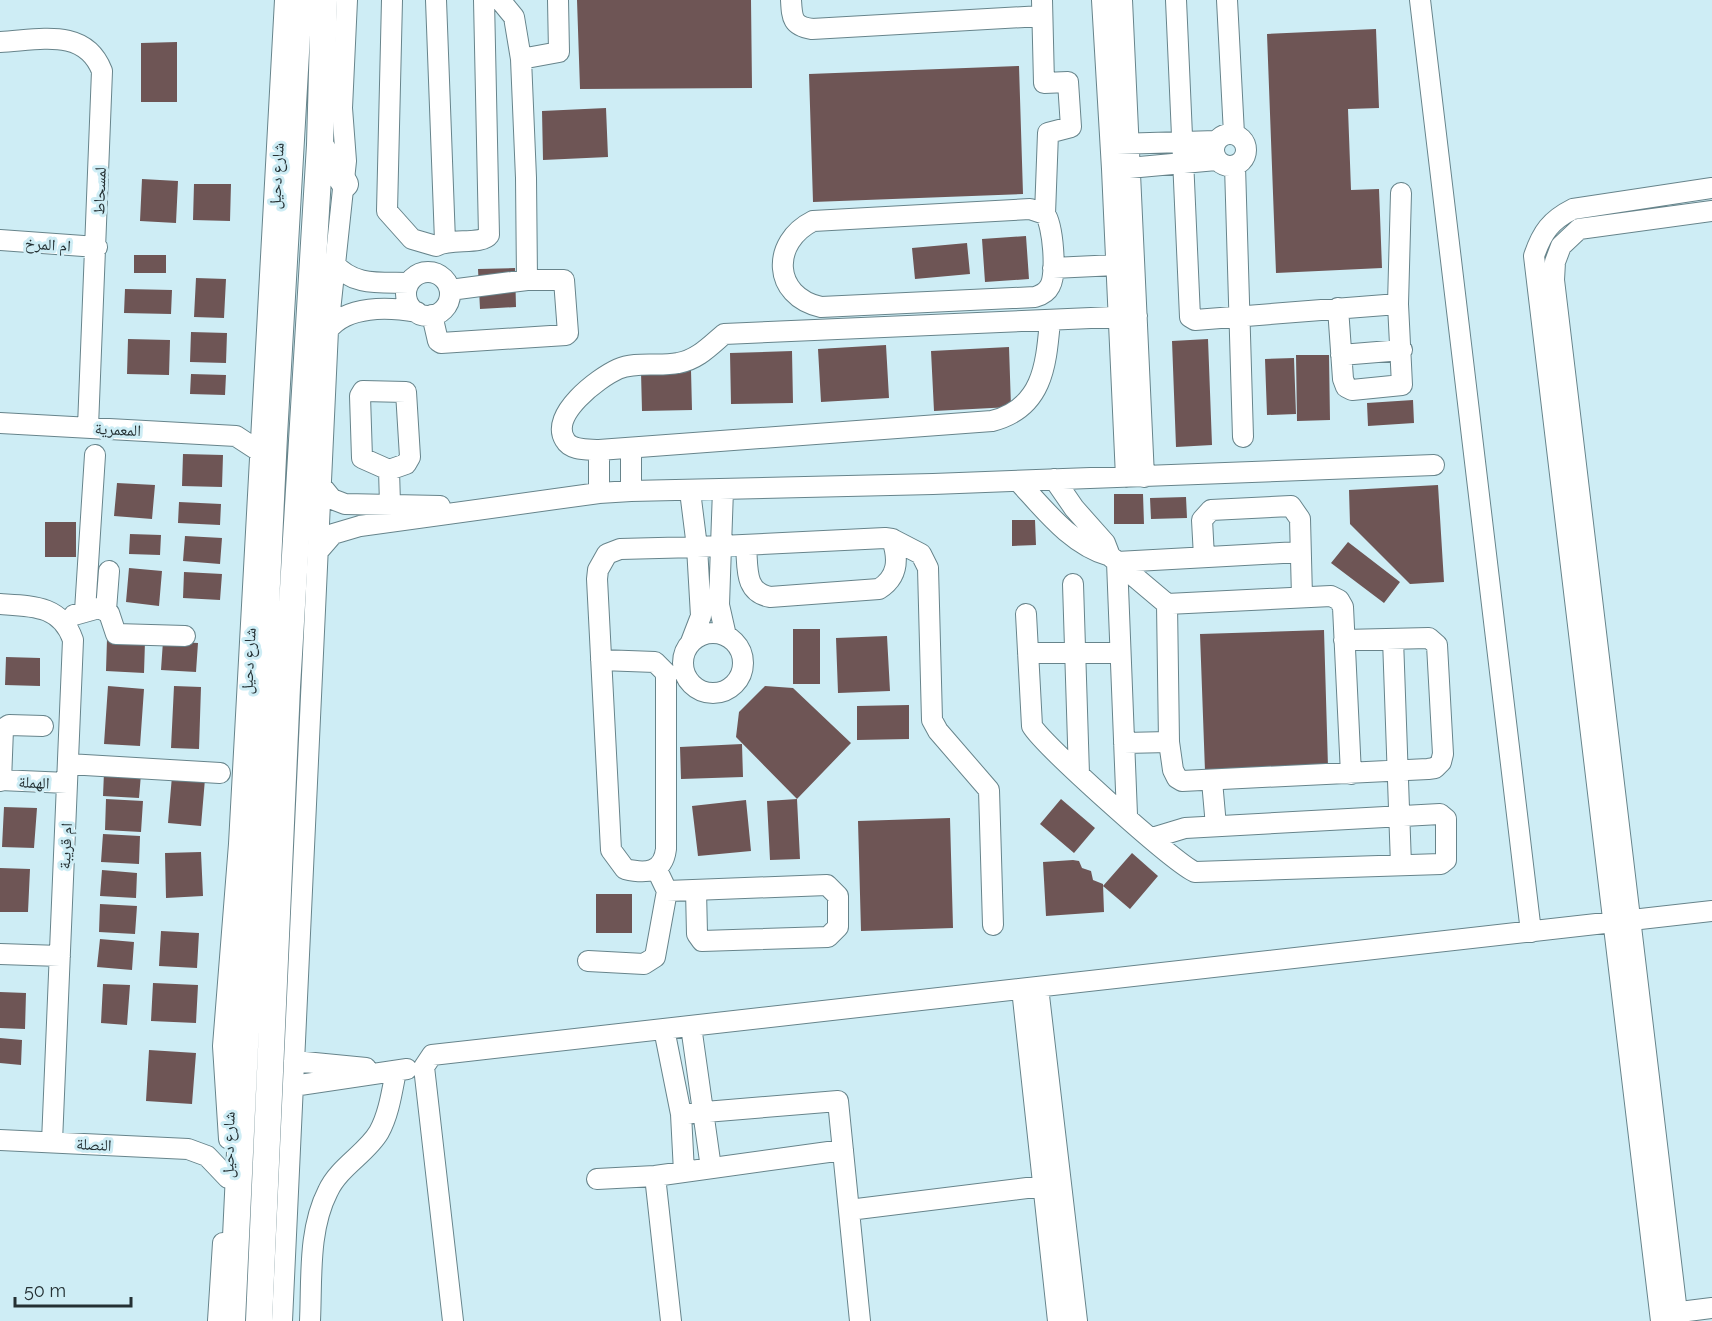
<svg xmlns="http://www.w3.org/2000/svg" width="1712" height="1321" font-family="Raleway,'Noto Naskh Arabic',sans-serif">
<rect width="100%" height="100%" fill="#ceedf5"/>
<path fill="#6e5555" d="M 577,0 L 751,0 L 752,88 L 580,89 Z
M 1376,29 L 1379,108 L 1348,109 L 1351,190 L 1379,189 L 1382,268 L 1276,273 L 1267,34 Z
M 177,42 L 177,102 L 141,102 L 141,43 Z
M 1019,66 L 1023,194 L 813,202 L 809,74 Z
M 606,108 L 608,157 L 543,160 L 542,111 Z
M 142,179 L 178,181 L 176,223 L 140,221 Z
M 194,184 L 231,184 L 230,221 L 193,220 Z
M 1026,236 L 1029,279 L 985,282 L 982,239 Z
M 967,243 L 970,274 L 915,279 L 912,248 Z
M 134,255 L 166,255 L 166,273 L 134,273 Z
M 515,268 L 516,307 L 480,309 L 478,269 Z
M 196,278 L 226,279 L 224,318 L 194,317 Z
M 125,289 L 172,290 L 171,314 L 124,313 Z
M 191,332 L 227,333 L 226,363 L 190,362 Z
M 128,339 L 170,340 L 169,375 L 127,374 Z
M 1208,339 L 1212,445 L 1176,447 L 1172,341 Z
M 886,345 L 889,398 L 821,402 L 818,349 Z
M 1009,347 L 1011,407 L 934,411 L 931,351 Z
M 792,351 L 793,403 L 731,404 L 730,353 Z
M 1296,355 L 1329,355 L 1330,420 L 1297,421 Z
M 1294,358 L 1296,414 L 1267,415 L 1265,359 Z
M 691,370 L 692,410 L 642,411 L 641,372 Z
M 191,374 L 226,375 L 225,395 L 190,394 Z
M 1413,400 L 1414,423 L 1368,426 L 1367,403 Z
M 183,454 L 223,455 L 222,487 L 182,486 Z
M 117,483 L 155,485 L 152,519 L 114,516 Z
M 1438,485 L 1444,582 L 1410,584 L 1350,524 L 1349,490 Z
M 1114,494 L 1143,494 L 1144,524 L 1114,524 Z
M 1186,497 L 1187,518 L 1151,519 L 1150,498 Z
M 179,502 L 221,504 L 220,525 L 178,523 Z
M 1012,520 L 1035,520 L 1036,545 L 1012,546 Z
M 45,522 L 76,522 L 76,557 L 45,557 Z
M 130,534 L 161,535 L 160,555 L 129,554 Z
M 185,536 L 222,538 L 220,564 L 183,561 Z
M 1348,542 L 1400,582 L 1384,603 L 1331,563 Z
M 129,568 L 162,571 L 159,606 L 126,602 Z
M 184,572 L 222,574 L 220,600 L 183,598 Z
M 793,629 L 820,629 L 820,684 L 793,684 Z
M 1324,630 L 1328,767 L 1205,771 L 1200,634 Z
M 887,636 L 890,691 L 838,693 L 836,638 Z
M 107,639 L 145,641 L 144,673 L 106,671 Z
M 163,641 L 198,643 L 196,672 L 161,670 Z
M 6,657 L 40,658 L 40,686 L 5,685 Z
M 108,686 L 144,689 L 140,746 L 104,744 Z
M 174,686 L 201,687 L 199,749 L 171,748 Z
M 765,686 L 793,688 L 851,743 L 797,799 L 800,859 L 770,860 L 767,801 L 797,799 L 736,737 L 739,712 Z
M 909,705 L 909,739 L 857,740 L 857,706 Z
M 742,744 L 743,777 L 681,779 L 680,747 Z
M 104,772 L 141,774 L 139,798 L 103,796 Z
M 172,776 L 205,779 L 201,826 L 168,823 Z
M 106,799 L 143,801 L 141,832 L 105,830 Z
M 1061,799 L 1095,828 L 1074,853 L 1040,824 Z
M 746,800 L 751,851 L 698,856 L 692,806 Z
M 4,807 L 37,808 L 34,848 L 2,847 Z
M 950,818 L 953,928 L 861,931 L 858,821 Z
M 103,834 L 140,836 L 139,864 L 101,862 Z
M 201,852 L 203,896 L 166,898 L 165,853 Z
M 1132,853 L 1158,876 L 1130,909 L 1103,886 Z
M 1073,860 L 1079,861 L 1082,868 L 1091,871 L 1093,880 L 1103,884 L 1104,912 L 1046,916 L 1043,862 Z
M 0,868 L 30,869 L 28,912 L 0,912 Z
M 102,870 L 137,873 L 136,898 L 100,896 Z
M 596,894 L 632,894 L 632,933 L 596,933 Z
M 100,904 L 137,906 L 135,934 L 99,932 Z
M 161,931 L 199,933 L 197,968 L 159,966 Z
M 100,939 L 134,942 L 132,970 L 97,967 Z
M 153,983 L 198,985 L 196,1023 L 151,1021 Z
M 103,984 L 130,985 L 127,1025 L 101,1023 Z
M 0,992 L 26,993 L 25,1029 L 0,1028 Z
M 0,1038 L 22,1040 L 21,1065 L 0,1063 Z
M 149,1050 L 196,1053 L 192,1104 L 146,1101 Z"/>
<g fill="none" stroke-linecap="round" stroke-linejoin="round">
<defs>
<path id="minor" d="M 392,0 L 387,211 L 412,239 L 436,246 C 450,238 482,245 489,235 L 484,0
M 436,0 L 445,241
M 500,0 L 514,17 L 521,59 L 559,52 L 558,0
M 791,0 C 792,18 792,26 812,29 L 1042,16
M 1042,0 L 1044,83 L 1068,82 L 1071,127 L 1048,133 L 1045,214
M 1102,0 L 1112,169 L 1126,477
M 1122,0 L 1144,477
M 1176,0 L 1190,317 L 1195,320 L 1398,304
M 1227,0 L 1234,134
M 1420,0 L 1531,932
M 0,42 C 39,40 85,27 102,71 L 88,427
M1214 150a16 16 0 1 1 32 0a16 16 0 1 1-32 0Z
M 1117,144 L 1216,141
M 1235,166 L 1243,437
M 1118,169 L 1216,160
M 1030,209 L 1045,214 C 1053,225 1057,274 1050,286 C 1047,292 1042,295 1035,297 L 821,307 C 772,296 771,242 813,221 Z
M 0,240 L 97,247
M 334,263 C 353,287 382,282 409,283
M 1053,268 L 1116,265
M406 294a22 22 0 1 1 44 0a22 22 0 1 1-44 0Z
M 450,290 L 527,280
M 1338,308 L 1343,379 L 1346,387 L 1352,390 L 1402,385 L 1398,304 L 1401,193
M 432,315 L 438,341 L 441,343 L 566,335 L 568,333 L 564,280 L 527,280 L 526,178 L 521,59
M 1050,321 C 1046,365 1043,408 992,421 L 599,450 C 588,449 571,451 565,440 C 549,415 598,378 618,369 C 636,361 659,367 678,363 C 697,360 710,346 724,334 L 1137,316
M 328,330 C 347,305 389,307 417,312
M 1341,355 L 1402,350
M 0,423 L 236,436 L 259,451
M 599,450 L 599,493
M 389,470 L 362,458 L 360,396 L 363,391 L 406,392 L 410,457 L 406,464 L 389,470 L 390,504
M 1054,479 L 1074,508 L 1105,543 L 1110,556 L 1167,604 L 1331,596 L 1339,600 L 1343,607 L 1351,774
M 1018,481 C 1044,509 1071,545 1110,556
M 323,488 L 332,499 L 345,504 L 440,506
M 631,491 L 631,448
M 690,491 L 697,547 L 721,546 L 723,490
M 892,539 L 921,554 L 928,568 L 932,720 L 938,731 L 989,790 L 993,925
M 320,549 L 333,534 L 360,526 L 599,493 L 631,491 L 933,484 L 1434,465
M 1204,557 L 1202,520 L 1211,510 L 1291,506 L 1300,519 L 1302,597
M 1073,584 L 1079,774
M 0,604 C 32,606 61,605 73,640 L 52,1142
M 1167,604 L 1169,742 L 1173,770 L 1177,778 L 1182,781 L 1428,769 L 1435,768 L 1441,762 L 1443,754 L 1437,645 L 1429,638 L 1344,640
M 106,610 L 109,571
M 85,611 L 95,455
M 1026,614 L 1032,726 C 1043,745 1175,864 1195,872 L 1441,864 L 1446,860 L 1446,819 L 1440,814 L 1185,828 L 1152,838
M 74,615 L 99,608 L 109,613 L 116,634 L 185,636
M683 663a30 30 0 1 1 60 0a30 30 0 1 1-60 0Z
M 726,636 L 719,605 L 721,546 L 885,538 L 892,539 C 899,560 898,577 879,589 L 770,597 C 744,592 748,568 746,546
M 1393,639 L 1401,865
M 1028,653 L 1120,653
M 601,660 L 655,662 L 666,673 L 666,849 C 663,873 646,874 625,869 L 611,850 L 597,579 L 598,570 L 607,554 L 620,549 L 697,547 L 701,616 L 691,642
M 1124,743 L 1169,742
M 68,764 L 220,773
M 0,780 L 67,783
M 1,781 L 3,729 L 9,725 L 43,726
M 1212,781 L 1216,826
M 1127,815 L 1117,562 L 1300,552
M 657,870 L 667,891 L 827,885 L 838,896 L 838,927 L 828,937 L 702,941 L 697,934 L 696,890
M 0,954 L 60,956
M 588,961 L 644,964 L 655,957 L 667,891
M 1038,987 L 1077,1321
M 1022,989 L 1058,1321
M 691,1026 L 711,1168
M 664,1029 L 681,1114 L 684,1172
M 294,1061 L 366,1068
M 293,1086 L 407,1069
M 681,1114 L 838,1101 L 860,1321
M 229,1139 L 223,1046 L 239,844 L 285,0
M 0,1140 L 188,1149 L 207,1156 L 228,1178
M 655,1176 L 671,1321
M 597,1179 L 655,1176 L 843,1150
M 849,1210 L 1043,1186
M 1664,1314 L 1712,1308
M 218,1321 L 223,1243
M 282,1321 L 328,330 L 346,161 L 342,108 L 347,0
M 310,1321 C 312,1278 308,1230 328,1191 C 339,1167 367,1153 379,1132 C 389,1114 392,1091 396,1071
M 453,1321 L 424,1067 L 432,1055 L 1712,911
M 1661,1321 L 1534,256 C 1542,232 1551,220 1573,209 L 1712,188
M 1678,1321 L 1554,280 L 1555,262 L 1561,246 L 1579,229 L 1712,211"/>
<path id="major" d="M 320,145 L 345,184
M 232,1321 L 274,436 L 299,0
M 259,1321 L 287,687 L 320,145 L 324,0"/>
</defs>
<use href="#minor" stroke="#67848b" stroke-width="22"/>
<use href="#major" stroke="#67848b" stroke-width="28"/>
<use href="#minor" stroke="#fff" stroke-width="20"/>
<use href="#major" stroke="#fff" stroke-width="26"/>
</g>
<g text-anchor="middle" stroke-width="6" stroke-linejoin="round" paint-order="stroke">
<g font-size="16" fill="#243033" stroke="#ceedf5">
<text transform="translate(276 176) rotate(-87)" y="6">شارع دحيل</text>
<text transform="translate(99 191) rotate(-88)" y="6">لمسحاط</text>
<text transform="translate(48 244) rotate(4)" y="6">ام المرخ</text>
<text transform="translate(118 429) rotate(3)" y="6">المعمرية</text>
<text transform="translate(248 661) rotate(-87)" y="6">شارع دحيل</text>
<text transform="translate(34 782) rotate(3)" y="6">الهملة</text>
<text transform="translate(65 846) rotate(-87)" y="6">ام قريبة</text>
<text transform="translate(94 1144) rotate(3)" y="6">النصلة</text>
<text transform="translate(228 1145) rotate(-89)" y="6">شارع دحيل</text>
</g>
</g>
<path d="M15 1297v9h116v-9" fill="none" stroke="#243033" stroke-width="3"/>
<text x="24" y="1297" font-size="18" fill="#243033" stroke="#ceedf5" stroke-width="4.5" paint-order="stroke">50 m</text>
</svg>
